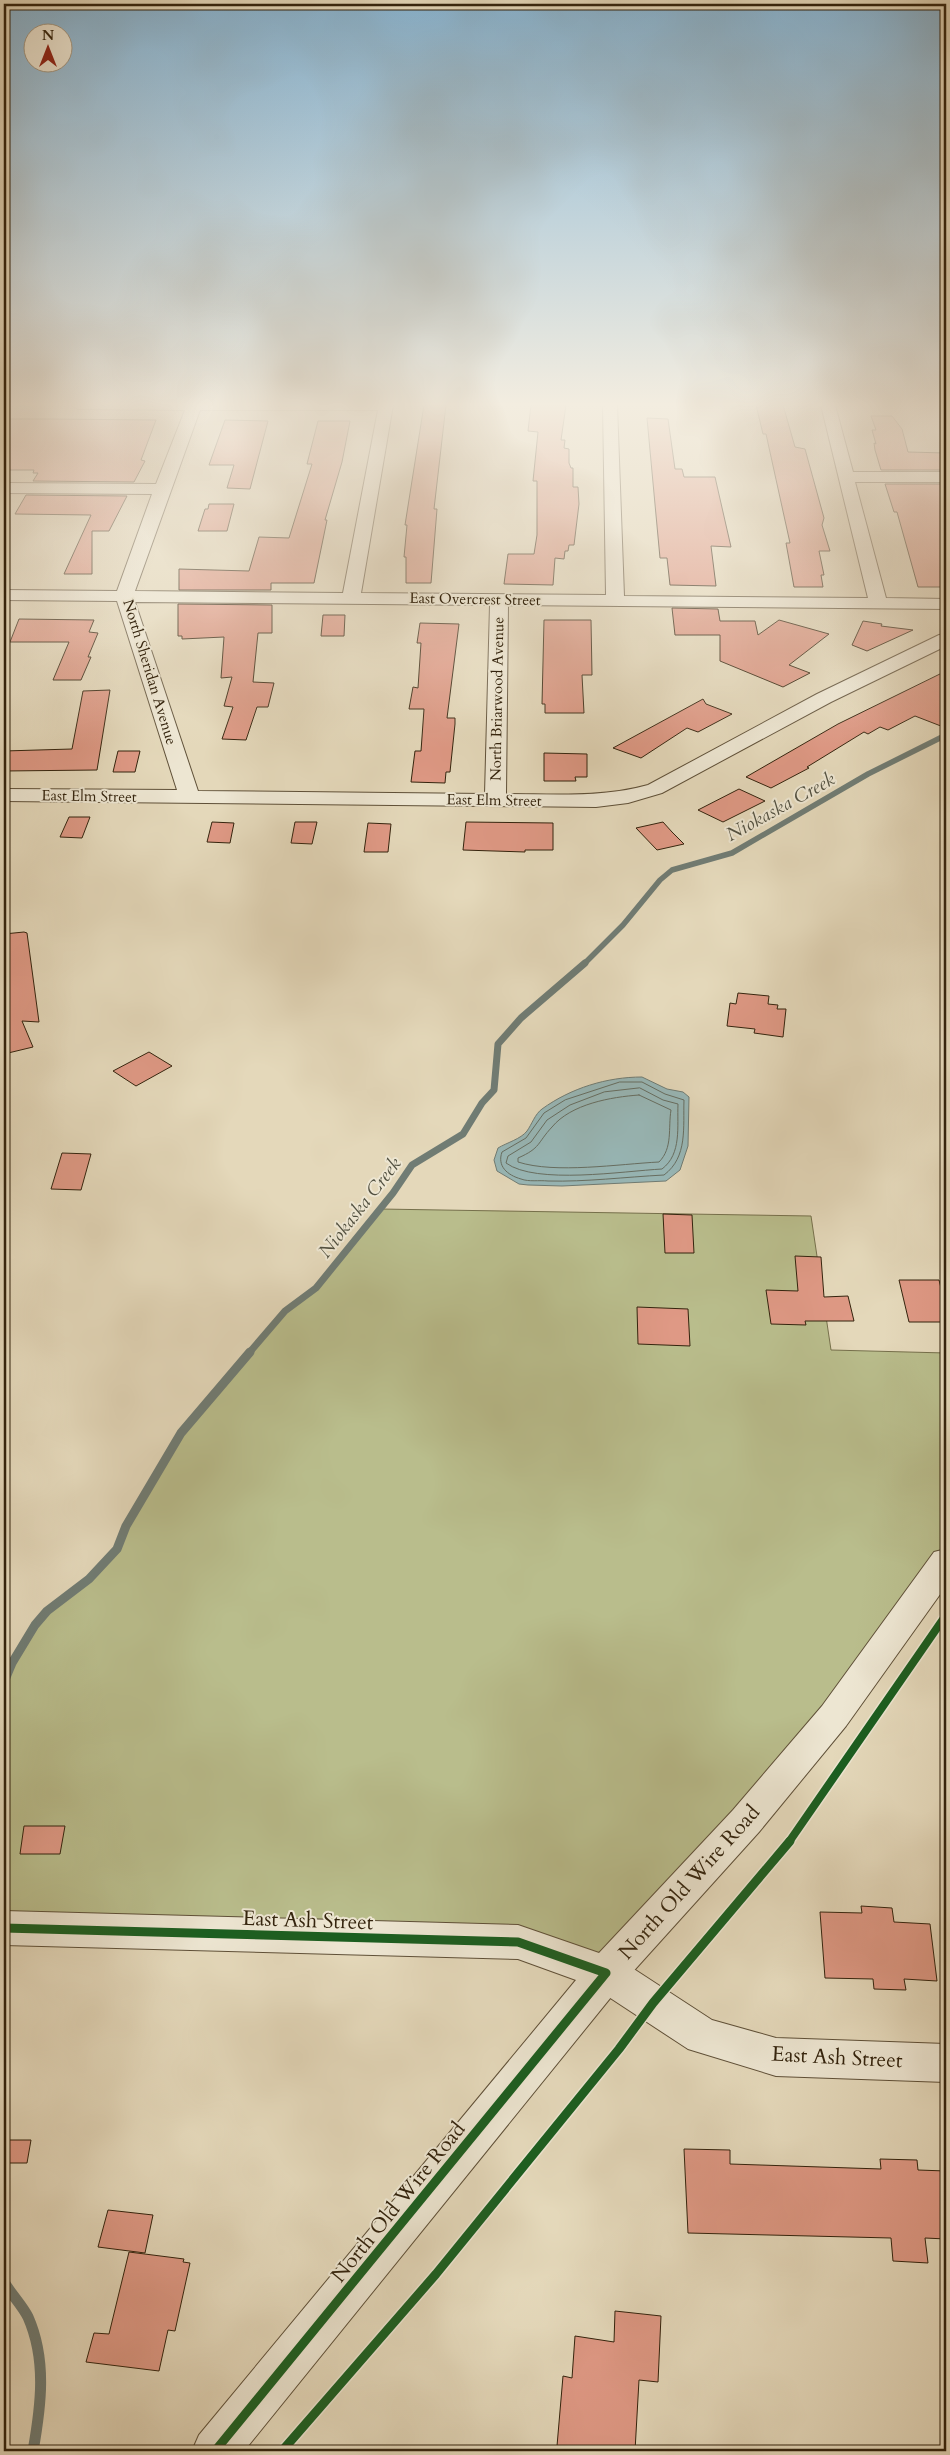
<svg xmlns="http://www.w3.org/2000/svg" width="950" height="2455" font-family="Cardo,serif">
<rect width="100%" height="100%" fill="#e4d8ba"/>
<filter id="stains"><feTurbulence type="fractalNoise" baseFrequency=".004" numOctaves="4"/><feColorMatrix values="0 0 0 0 .2 0 0 0 0 .09 0 0 0 0 .02 0 0 0 .5 -.17"/></filter>
<radialGradient id="worn" r=".72"><stop offset=".6" stop-color="#630" stop-opacity="0"/><stop offset="1" stop-color="#630" stop-opacity=".3"/></radialGradient>
<path fill="#b9bd8c" stroke="#76704c" d="M 380,1209 L 811,1216 L 831,1350 L 946,1353 L 946,1561 L 937,1576 L 606,1973 L 518,1942 L 4,1928 L 4,1698 L 12,1663 L 35,1625 L 63,1597 L 89,1579 L 117,1549 L 126,1526 L 181,1433 L 285,1311 L 316,1288 Z"/>
<path fill="#98b8b8" stroke="#707c74" d="M 642,1077 L 667,1089 L 683,1092 L 689,1097 L 688,1146 L 680,1170 L 666,1181 L 562,1186 L 528,1185 L 519,1184 L 497,1171 L 494,1160 L 498,1148 C 506,1143 521,1139 527,1131 C 532,1124 535,1114 542,1109 C 571,1088 607,1077 642,1077 Z"/>
<g fill="none" stroke-linecap="round" stroke-linejoin="round">
<path stroke="#666e62" stroke-width="1" d="M 620,1082 L 642,1082 L 665,1094 L 684,1100 C 683,1127 688,1157 664,1175 C 625,1177 586,1182 548,1181 C 539,1180 529,1182 521,1179 C 507,1175 497,1166 502,1152 L 526,1138 L 544,1113 L 565,1100 Z
M 640,1088 L 663,1100 L 678,1104 C 677,1126 682,1154 662,1169 C 624,1171 536,1185 506,1163 L 508,1156 L 531,1142 L 547,1120 L 570,1105 L 604,1092 Z
M 639,1095 L 671,1110 C 668,1128 673,1148 659,1162 C 619,1164 555,1174 518,1162 L 518,1158 C 541,1148 537,1143 552,1127 C 571,1104 611,1097 639,1095 Z"/>
<path stroke="#707c74" stroke-width="5.5" d="M 584,964 L 623,925 L 660,880 L 672,870 L 732,853 L 868,774 L 946,735"/>
<path stroke="#707c74" stroke-width="7" d="M 249,1353 L 285,1311 L 316,1288 L 393,1193 L 412,1165 L 463,1134 L 482,1103 L 494,1090 L 498,1044 L 521,1018 L 585,963"/>
<path stroke="#707c74" stroke-width="9" d="M 4,1682 L 12,1663 L 35,1625 L 47,1611 L 89,1579 L 117,1549 L 126,1526 L 181,1433 L 250,1352"/>
<path stroke="#707c74" stroke-width="11" d="M 4,2282 C 11,2294 22,2305 28,2317 C 47,2360 41,2406 33,2451"/>
</g>
<path fill="#df9985" stroke="#33230d" d="M 424,405 L 446,405 L 434,509 L 437,509 L 431,583 L 406,583 L 406,557 L 404,557 L 407,525 L 405,525 Z
M 531,405 L 566,405 L 561,440 L 565,440 L 564,448 L 569,449 L 569,463 L 571,468 L 573,468 L 573,487 L 578,487 L 579,504 L 574,545 L 569,545 L 568,551 L 565,551 L 564,559 L 555,558 L 553,585 L 504,584 L 508,554 L 534,554 L 537,535 L 537,481 L 533,481 L 538,432 L 528,431 Z
M 756,405 L 783,405 L 795,447 L 805,449 L 824,518 L 822,525 L 830,551 L 819,551 L 824,575 L 821,575 L 823,587 L 794,587 L 786,543 L 790,543 L 766,434 L 763,434 Z
M 871,416 L 892,416 L 902,429 L 908,452 L 946,453 L 946,470 L 881,470 L 875,450 L 874,443 L 876,444 L 872,430 L 876,430 Z
M 647,418 L 668,419 L 675,469 L 682,469 L 684,477 L 715,477 L 731,547 L 711,546 L 716,586 L 670,585 L 667,558 L 660,558 Z
M 4,419 L 49,419 L 156,420 L 141,460 L 145,461 L 134,482 L 33,481 L 38,473 L 33,473 L 34,470 L 4,470 Z
M 225,420 L 268,421 L 250,489 L 227,488 L 234,465 L 209,465 Z
M 318,421 L 350,421 L 342,462 L 325,520 L 327,520 L 314,583 L 271,583 L 271,590 L 179,590 L 179,569 L 249,571 L 259,537 L 289,538 L 312,464 L 307,464 Z
M 885,484 L 946,484 L 946,587 L 918,587 L 897,512 L 894,512 Z
M 26,495 L 127,496 L 109,531 L 92,531 L 92,574 L 64,574 L 91,515 L 15,514 Z
M 209,504 L 234,504 L 227,531 L 198,531 L 205,509 L 208,509 Z
M 178,604 L 272,605 L 272,633 L 258,633 L 253,682 L 274,683 L 268,707 L 257,707 L 246,740 L 222,739 L 233,707 L 224,706 L 232,677 L 221,678 L 224,637 L 182,639 L 182,636 L 178,636 Z
M 672,608 L 718,609 L 720,621 L 755,621 L 758,635 L 779,620 L 829,634 L 789,665 L 810,673 L 783,687 L 720,661 L 720,635 L 675,635 Z
M 323,615 L 345,615 L 344,636 L 321,636 Z
M 19,619 L 94,620 L 89,632 L 98,633 L 88,657 L 91,657 L 81,680 L 53,680 L 69,642 L 10,642 Z
M 544,620 L 591,620 L 592,675 L 582,675 L 584,713 L 545,713 L 545,704 L 542,704 Z
M 863,621 L 882,624 L 881,626 L 913,630 L 867,651 L 852,645 Z
M 420,623 L 459,624 L 447,718 L 455,718 L 455,724 L 450,772 L 446,772 L 445,783 L 411,782 L 415,751 L 421,751 L 424,709 L 409,709 L 413,687 L 418,688 L 421,643 L 417,643 Z
M 946,671 L 946,728 L 915,716 L 888,730 L 880,727 L 868,734 L 864,732 L 807,767 L 809,768 L 771,788 L 746,777 L 838,724 Z
M 110,690 L 97,770 L 4,771 L 4,751 L 72,749 L 83,691 Z
M 703,699 L 706,704 L 732,714 L 698,732 L 687,728 L 641,758 L 613,748 Z
M 118,751 L 140,751 L 135,772 L 113,772 Z
M 544,753 L 587,754 L 587,777 L 575,777 L 576,781 L 544,781 Z
M 739,789 L 765,801 L 723,822 L 698,810 Z
M 69,817 L 90,817 L 82,838 L 60,837 Z
M 212,822 L 234,823 L 230,843 L 207,842 Z
M 295,822 L 317,822 L 312,844 L 291,843 Z
M 466,822 L 553,823 L 553,850 L 525,850 L 525,852 L 463,850 Z
M 663,822 L 672,832 L 684,844 L 657,850 L 636,828 Z
M 368,823 L 391,824 L 388,852 L 364,852 Z
M 24,932 L 27,933 L 39,1022 L 22,1021 L 33,1047 L 4,1054 L 4,934 Z
M 738,993 L 769,996 L 768,1004 L 778,1005 L 777,1009 L 786,1009 L 783,1037 L 754,1033 L 755,1029 L 727,1026 L 730,1003 L 736,1004 Z
M 149,1052 L 172,1066 L 136,1086 L 113,1071 Z
M 62,1153 L 91,1154 L 81,1190 L 51,1189 Z
M 663,1214 L 692,1215 L 694,1253 L 665,1253 Z
M 795,1256 L 821,1257 L 824,1297 L 848,1296 L 854,1321 L 805,1321 L 806,1325 L 771,1324 L 766,1290 L 798,1291 Z
M 899,1280 L 939,1280 L 943,1296 L 946,1296 L 946,1322 L 909,1322 Z
M 637,1307 L 688,1309 L 690,1346 L 638,1344 Z
M 24,1826 L 65,1826 L 60,1854 L 20,1854 Z
M 861,1906 L 892,1908 L 894,1922 L 930,1924 L 937,1981 L 904,1979 L 906,1990 L 874,1989 L 873,1979 L 825,1978 L 820,1912 L 862,1913 Z
M 4,2140 L 31,2140 L 27,2163 L 4,2163 Z
M 684,2149 L 730,2150 L 730,2164 L 881,2169 L 880,2159 L 917,2160 L 918,2170 L 946,2171 L 946,2239 L 925,2238 L 928,2263 L 893,2261 L 891,2238 L 688,2233 Z
M 108,2210 L 153,2215 L 145,2253 L 98,2247 Z
M 129,2252 L 184,2259 L 183,2262 L 190,2263 L 175,2331 L 168,2330 L 159,2371 L 86,2362 L 94,2333 L 109,2334 Z
M 615,2311 L 661,2316 L 658,2382 L 639,2380 L 635,2451 L 565,2451 L 566,2448 L 557,2446 L 563,2376 L 572,2378 L 575,2336 L 614,2342 Z"/>
<g fill="none" stroke-linecap="round" stroke-linejoin="round">
<defs>
<path id="minor" d="M 71,405 L 393,405 L 361,593 L 606,595 L 603,405 L 617,405 L 624,596 L 868,598 L 821,405 L 835,405 L 853,472 L 946,472 L 946,482 L 855,482 L 886,598 L 946,599 L 946,609 L 508,605 L 506,794 C 554,794 601,798 648,785 L 817,694 L 939,635 L 946,634 L 946,646 L 831,702 L 662,793 L 628,803 L 596,807 L 4,801 L 4,789 L 177,790 L 117,601 L 4,600 L 4,590 L 117,591 L 152,494 L 4,493 L 4,483 L 156,484 L 185,410 L 78,409 ZM 200,410 L 378,410 L 343,593 L 135,591 ZM 135,602 L 490,605 L 485,794 L 198,791 Z
M 606,1955 L 620,1960 L 712,2020 L 776,2038 L 946,2044 L 946,2082 L 776,2076 L 688,2049 L 592,1986 L 587,1973 L 592,1960 Z"/>
<path id="tertiary" d="M 946,1549 L 946,1586 L 846,1726 L 759,1832 L 620,1986 L 244,2451 L 192,2451 L 199,2435 L 576,1980 L 518,1959 L 4,1945 L 4,1911 L 518,1925 L 599,1953 L 733,1810 L 822,1706 L 934,1552 Z"/>
</defs>
<use href="#minor" stroke="#5f5038" stroke-width="2"/>
<use href="#tertiary" stroke="#5f5038" stroke-width="2"/>
<use href="#minor" fill="#ede6d2" fill-rule="evenodd"/>
<use href="#tertiary" fill="#ede6d2" fill-rule="evenodd"/>
<defs>
<path id="cycleway-far1" d="M 789,1842 L 946,1615"/>
<path id="cycleway" d="M 4,1928 L 518,1942 L 606,1973 L 215,2451
M 282,2451 L 436,2274 L 619,2049 L 653,2003 L 790,1841"/>
</defs>
<use href="#cycleway-far1" stroke="#ede6d2" stroke-width="11"/>
<use href="#cycleway" stroke="#ede6d2" stroke-width="12"/>
<use href="#cycleway-far1" stroke="#1b5e20" stroke-width="8"/>
<use href="#cycleway" stroke="#1b5e20" stroke-width="9"/>
</g>
<linearGradient id="sky" x2="0" y2="1"><stop stop-color="#88b6d5"/><stop offset="0.54" stop-color="#f3ede0"/><stop offset="1" stop-color="#f3ede0" stop-opacity="0"/></linearGradient>
<rect width="950" height="749" fill="url(#sky)"/>
<g text-anchor="middle" stroke-width="4" stroke-linejoin="round" paint-order="stroke">
<g font-size="15" fill="#33230d" stroke="#ede6d2">
<text transform="translate(475 599) rotate(1)" y="5">East Overcrest Street</text>
<text transform="translate(150 672) rotate(73)" y="5">North Sheridan Avenue</text>
<text transform="translate(497 699) rotate(-89)" y="5">North Briarwood Avenue</text>
<text transform="translate(89 796) rotate(1)" y="5">East Elm Street</text>
<text transform="translate(494 800) rotate(1)" y="5">East Elm Street</text>
</g>
<g font-size="19" font-style="italic" fill="#515040" stroke="#ede6d2">
<text transform="translate(780 806) rotate(-29)" y="7">Niokaska Creek</text>
<text transform="translate(359 1207) rotate(-52)" y="7">Niokaska Creek</text>
</g>
<g font-size="21" fill="#33230d" stroke="#ede6d2">
<text transform="translate(689 1882) rotate(-48)" y="7">North Old Wire Road</text>
<text transform="translate(308 1920) rotate(2)" y="7">East Ash Street</text>
<text transform="translate(837 2057) rotate(3)" y="7">East Ash Street</text>
<text transform="translate(398 2202) rotate(-51)" y="7">North Old Wire Road</text>
</g>
</g>
<rect width="950" height="2455" fill="none" stroke="#e4d8ba" stroke-width="20"/>
<rect x="5" y="5" width="940" height="2445" fill="none" stroke="#33230d" stroke-width="2.5"/>
<rect x="10" y="10" width="930" height="2435" fill="none" stroke="#33230d"/>
<g transform="translate(48 48)"><circle r="24" fill="#ede6d2" stroke="#a39883"/>
<path d="M0-4L9 19L0 12L-9 19Z" fill="#8f2418"/>
<text y="-8" font-size="14" font-weight="bold" text-anchor="middle" fill="#33230d">N</text>
</g>
<rect width="100%" height="100%" filter="url(#stains)"/>
<rect width="100%" height="100%" fill="url(#worn)"/>
</svg>
